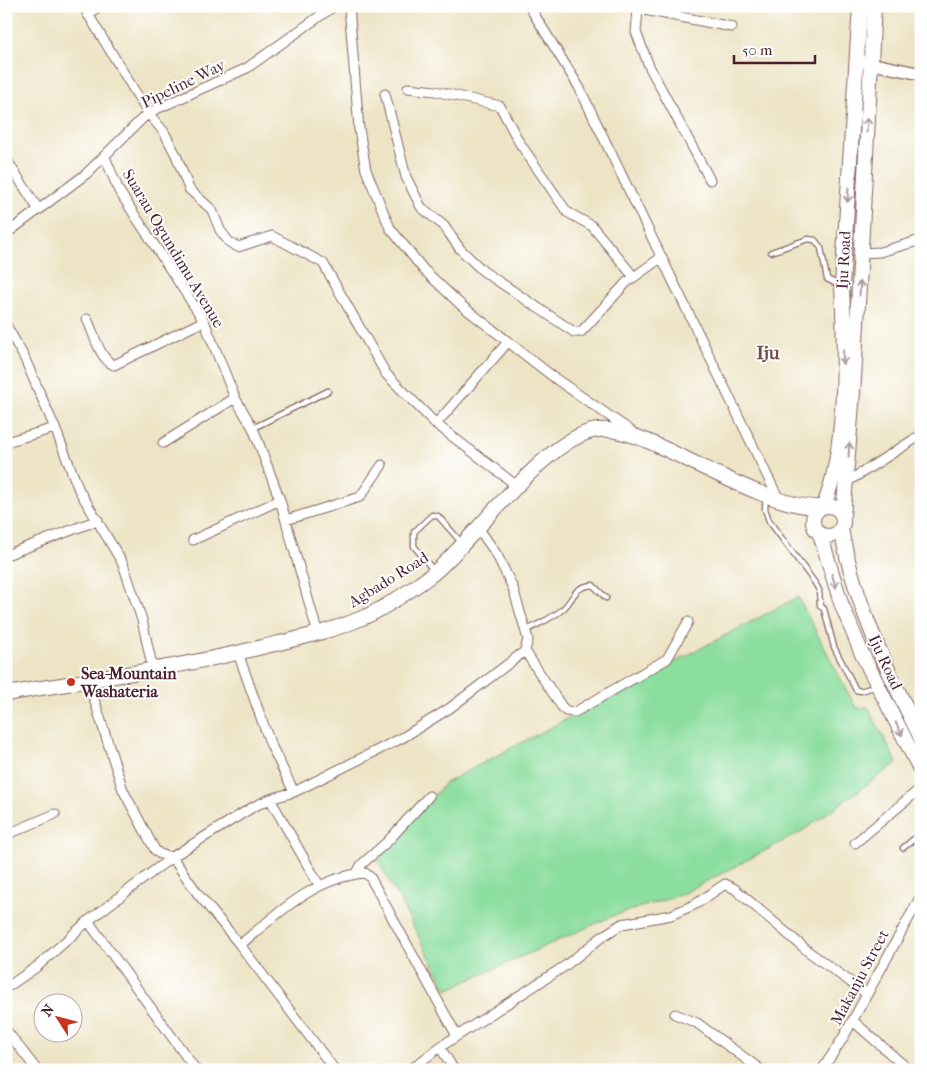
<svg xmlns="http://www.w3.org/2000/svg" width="927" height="1076" font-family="'IM FELL French Canon',serif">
<rect width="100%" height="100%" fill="#fff"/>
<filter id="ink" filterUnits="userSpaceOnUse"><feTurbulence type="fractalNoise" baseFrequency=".02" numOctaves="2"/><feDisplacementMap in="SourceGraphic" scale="10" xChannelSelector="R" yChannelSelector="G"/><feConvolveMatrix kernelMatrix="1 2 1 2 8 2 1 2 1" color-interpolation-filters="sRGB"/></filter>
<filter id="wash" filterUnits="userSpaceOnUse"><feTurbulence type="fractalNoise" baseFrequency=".0096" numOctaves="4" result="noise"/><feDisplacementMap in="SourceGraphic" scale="20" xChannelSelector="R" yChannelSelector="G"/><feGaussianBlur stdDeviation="1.12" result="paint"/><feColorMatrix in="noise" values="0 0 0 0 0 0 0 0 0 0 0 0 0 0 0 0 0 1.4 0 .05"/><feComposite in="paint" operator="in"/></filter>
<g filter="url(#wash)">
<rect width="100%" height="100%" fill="#ede4c5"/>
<path fill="#8cde9f" stroke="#6b7e65" d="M 798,597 L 856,708 L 868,707 L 897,763 L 801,832 L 680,895 L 615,915 L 447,990 L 378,860 L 445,783 Z"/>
</g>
<g filter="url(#ink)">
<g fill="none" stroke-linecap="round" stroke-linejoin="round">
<defs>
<path id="service" d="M 771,252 L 808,239 L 815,240 L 821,248 L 827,279 L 839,285
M 253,428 L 328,391
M 766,496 L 765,509 L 769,521 L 815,583 L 819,590 L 820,605 L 824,609 L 834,647 L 856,690 L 861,691 L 876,686
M 434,571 L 414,546 L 414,532 L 432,515 L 438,516 L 461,542
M 525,631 C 538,624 553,618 563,609 C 575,598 572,587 593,585 L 606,598
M 903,848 L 921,833"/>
<path id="minor" d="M 83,6 L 148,113 L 164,132 L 176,155 L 189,189 L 212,210 L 220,230 L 229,242 L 238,247 L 272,236 L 323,263 L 386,374 L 436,424 L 517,486
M 349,6 L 359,129 L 366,170 L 390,228 L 423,269 L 461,305 L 556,379 L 631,431
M 529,6 L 579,87 L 779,500
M 624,6 L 732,27
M 640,6 L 638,10 L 636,32 L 649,66 L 710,180
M 88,15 L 99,6
M 408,88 L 435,91 L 500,106 L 519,142 L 567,212 L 592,226 L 634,277
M 385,94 L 406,177 L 421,207 L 444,226 L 460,249 L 483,271 L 574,332 L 581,332 L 627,282 L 662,257
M 105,157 L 119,191 L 204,321 L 235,398 L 253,428 L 280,500 L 318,634
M 6,159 L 39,210
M 6,234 L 86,174 L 148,113 L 247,68 L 334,6
M 862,253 L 880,252 L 921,240
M 87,319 C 94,333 99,359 114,365 L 204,321
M 6,325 L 24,357 L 55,428 L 79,490 L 123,564 L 142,620 L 153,670
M 436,424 L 508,342
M 6,442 L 55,428
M 163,443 L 235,398
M 847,482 L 921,435
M 286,520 L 360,497 L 382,465
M 193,540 L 280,500
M 6,555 L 98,520
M 525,651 L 562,707 L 566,711 L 575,712 L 667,659 L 688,622
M 238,653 L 270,743 L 294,792
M 88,680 L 123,790 L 155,850 L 160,854 L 172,857 L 198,894 L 240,945 L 335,1070
M 270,799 L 319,885
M 6,835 L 55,814
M 855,843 L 921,788
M 357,873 L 362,864 L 388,841 L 429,796
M 88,921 L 196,1070
M 240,945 C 277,914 315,877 365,873 L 370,877 L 457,1036
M 6,988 L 38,966 L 88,921 L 172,857 L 253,807 L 270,799 L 294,792 L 402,738 L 450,708 L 525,651 L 528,639 L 513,588 L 497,555 L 479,529
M 675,1014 L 697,1023 L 761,1070
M 853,1021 L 909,1070
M 6,1030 L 37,1070
M 440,1047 L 454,1070
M 410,1070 L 440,1047 L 565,966 L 603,936 L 622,924 L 671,915 L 696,904 L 725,884 L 735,889 L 809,952 L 867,994
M 610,1070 L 612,1070
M 822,1070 L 843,1038 L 921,896"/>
<path id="tertiary" d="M 864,62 L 921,74"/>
<path id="secondary" d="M 824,505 C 847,450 845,347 842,286 L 860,6
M813 521a15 15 0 1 1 30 0a15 15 0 1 1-30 0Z
M 843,516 L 854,379 L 874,6
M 841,529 C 855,604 887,670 921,738
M 820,534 L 841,603 L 862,654 L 921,771
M 6,694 C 92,679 178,668 262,647 C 296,639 330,632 362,618 C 379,612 422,583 435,572 C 476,537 548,435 598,430 C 619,428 644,439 663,448 C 703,466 779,509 820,507"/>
</defs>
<use href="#service" stroke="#836461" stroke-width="7"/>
<use href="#minor" stroke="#836461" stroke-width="11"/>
<use href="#tertiary" stroke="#836461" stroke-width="14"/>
<use href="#secondary" stroke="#836461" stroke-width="16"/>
<use href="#service" stroke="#fff" stroke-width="4.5"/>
<use href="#minor" stroke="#fff" stroke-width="9"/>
<use href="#tertiary" stroke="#fff" stroke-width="11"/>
<use href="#secondary" stroke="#fff" stroke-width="14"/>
</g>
<defs><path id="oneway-shaft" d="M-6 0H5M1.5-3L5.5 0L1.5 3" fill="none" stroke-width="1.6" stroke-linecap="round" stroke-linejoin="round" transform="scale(1.25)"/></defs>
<g stroke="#ae9aa0">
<use href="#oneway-shaft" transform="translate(867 125) rotate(-87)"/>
<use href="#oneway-shaft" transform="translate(848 195) rotate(94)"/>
<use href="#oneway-shaft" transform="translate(860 288) rotate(-87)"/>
<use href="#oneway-shaft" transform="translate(843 357) rotate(92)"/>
<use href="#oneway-shaft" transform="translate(849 450) rotate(-86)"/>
<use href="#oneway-shaft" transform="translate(834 581) rotate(72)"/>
<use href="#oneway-shaft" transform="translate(899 729) rotate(63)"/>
</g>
</g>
<circle fill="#c8321e" stroke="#fff" stroke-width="2" cx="71" cy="682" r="5"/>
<g text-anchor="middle" stroke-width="4" stroke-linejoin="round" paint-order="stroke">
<g font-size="16" fill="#4a1f2b" stroke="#fff">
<text transform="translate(183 83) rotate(-26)" y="6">Pipeline Way</text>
<text transform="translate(174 248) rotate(59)" y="6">Suarau Ogundimu Avenue</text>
<text transform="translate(843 260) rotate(-87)" y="6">Iju Road</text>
<text transform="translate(388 579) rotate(-32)" y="6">Agbado Road</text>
<text transform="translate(886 662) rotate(65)" y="6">Iju Road</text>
<text transform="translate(859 977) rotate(-62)" y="6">Makanju Street</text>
</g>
<g font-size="16" font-weight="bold" fill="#4a1f2b" stroke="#fff" text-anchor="start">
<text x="81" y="679">Sea-Mountain<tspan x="81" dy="18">Washateria</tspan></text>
</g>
<g font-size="19" font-weight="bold" fill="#764e4a" stroke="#fff">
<text x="768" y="359">Iju</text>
</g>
</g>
<rect width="927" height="1076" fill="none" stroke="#fff" stroke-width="25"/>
<g transform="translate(58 1018) rotate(306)"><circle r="24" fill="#ffffff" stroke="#b7a5aa"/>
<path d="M0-4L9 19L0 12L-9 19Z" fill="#c8321e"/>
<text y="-8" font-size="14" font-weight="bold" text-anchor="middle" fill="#4a1f2b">N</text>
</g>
<path d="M734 55v8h81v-8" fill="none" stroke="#4a1f2b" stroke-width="2.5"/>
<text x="742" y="55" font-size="15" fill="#4a1f2b" stroke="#ffffff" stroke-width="4" paint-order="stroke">50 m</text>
</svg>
